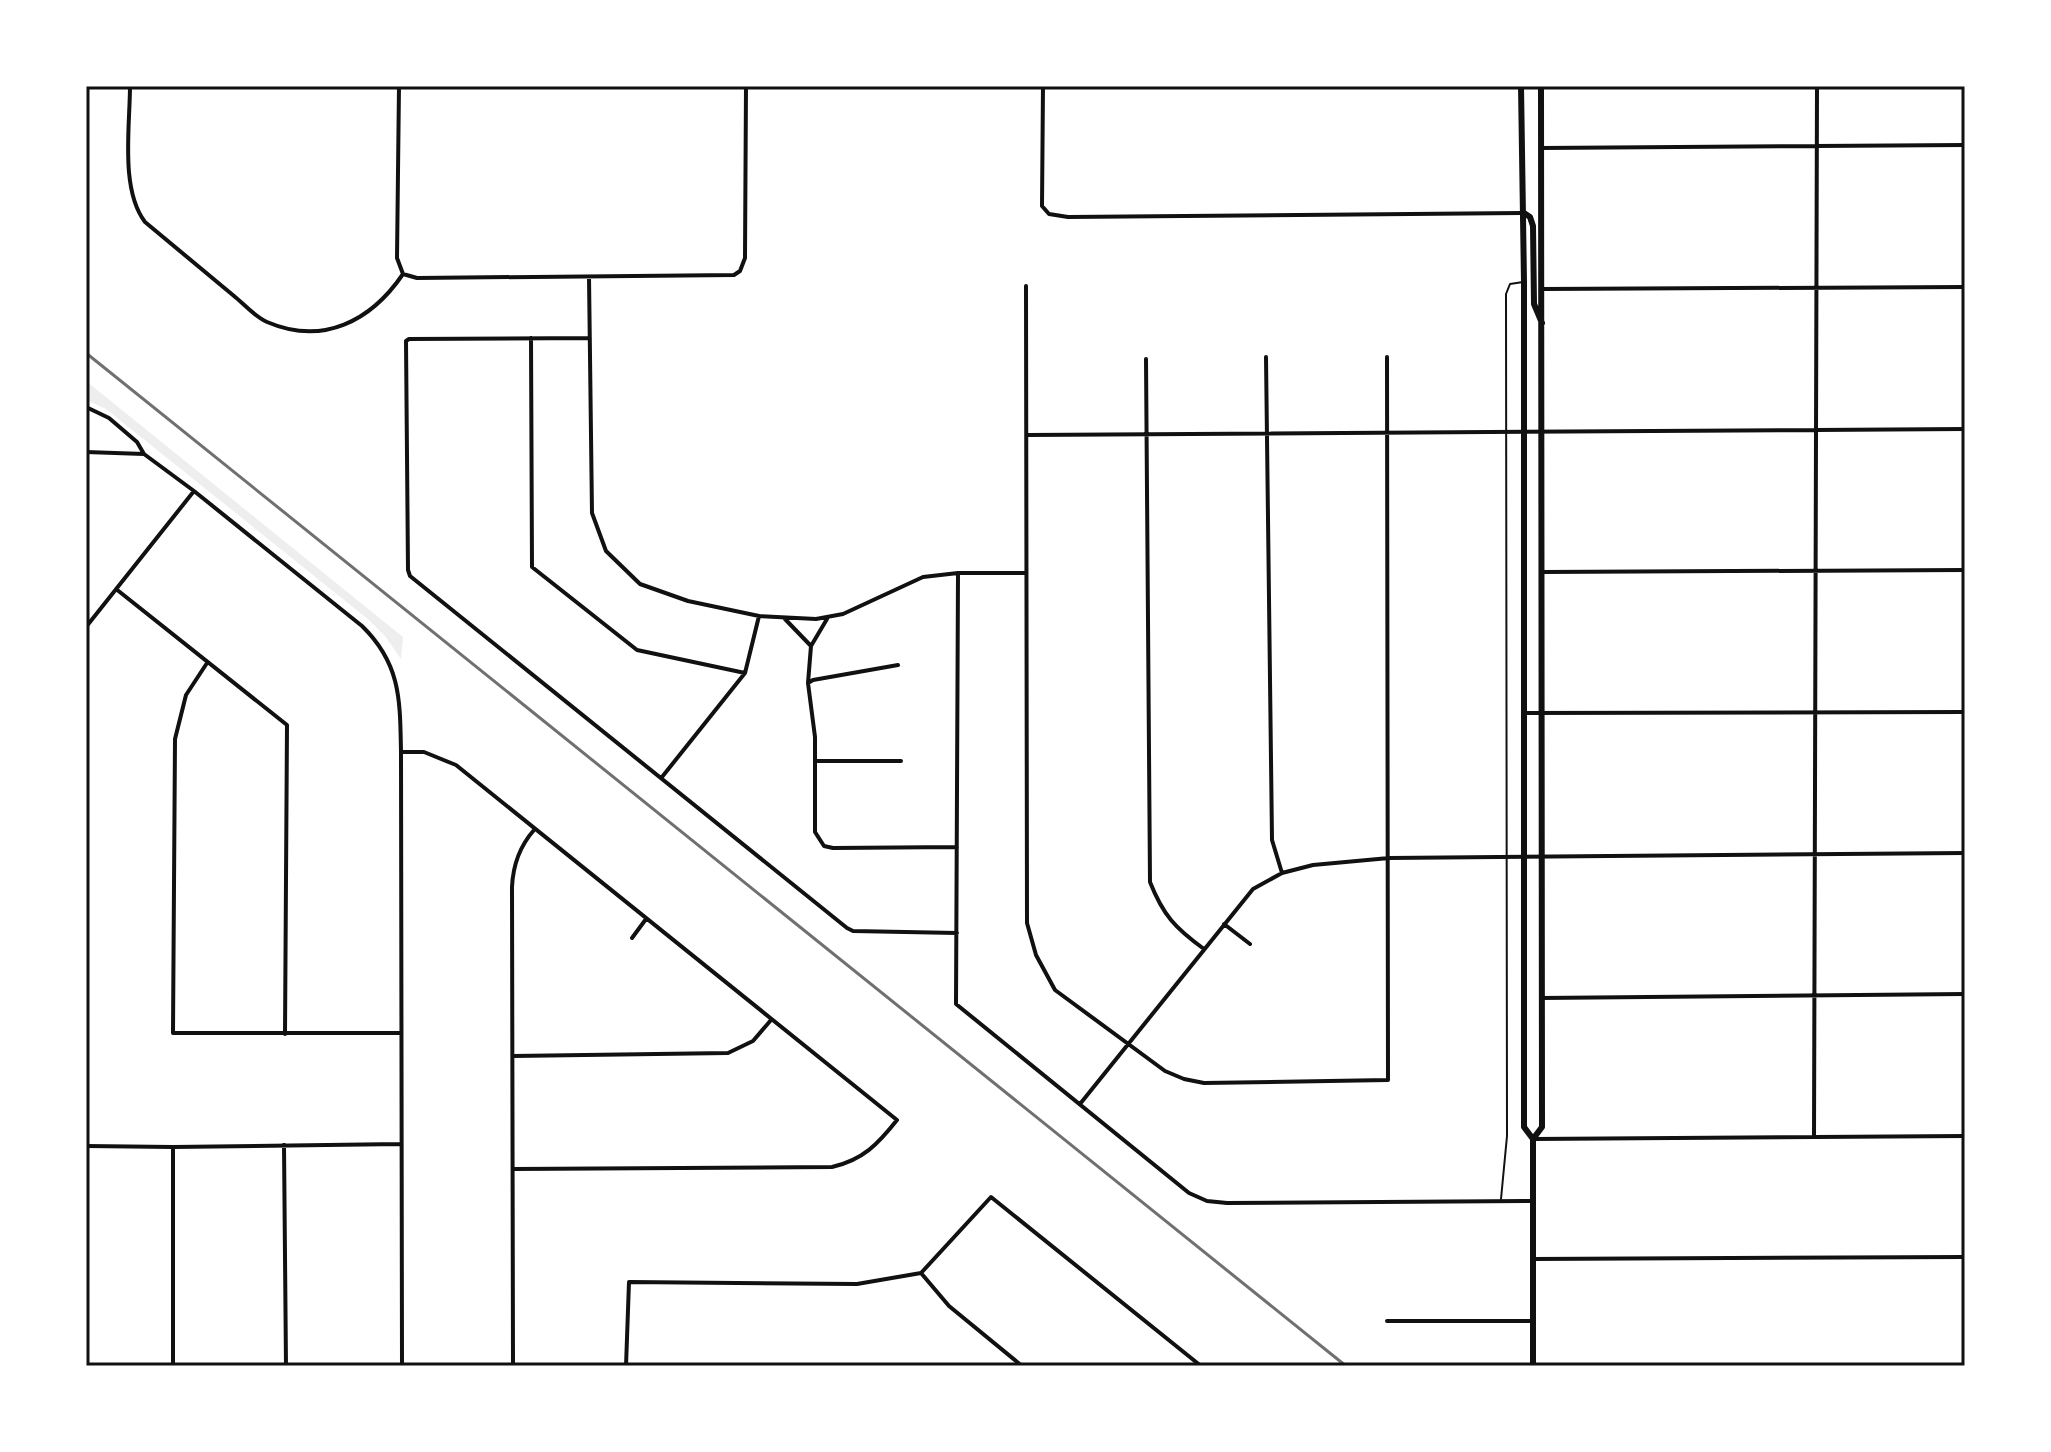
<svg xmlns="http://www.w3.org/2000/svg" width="2051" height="1452" font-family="'Work Sans',sans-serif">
<rect width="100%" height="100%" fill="#fff"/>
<path fill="#eee" d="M 86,381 L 403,637 L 401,659 L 385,636 L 369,620 L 106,409 L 86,400 Z"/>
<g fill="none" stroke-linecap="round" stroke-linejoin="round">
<path stroke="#111" stroke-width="2" d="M 1501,1199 L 1507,1136 L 1506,294 L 1510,284 L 1523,282"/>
<path stroke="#111" stroke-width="4" d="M 130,86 C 130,126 120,189 145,222 C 174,246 204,271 234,296 C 244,304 255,317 267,322 C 323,346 371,321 403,274
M 399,86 L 397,258 L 403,274
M 1043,86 L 1042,206 L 1049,214 L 1068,217 L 1522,213
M 1541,148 L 1965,145
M 403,274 L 417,278 L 734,275 L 740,271 L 745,258 L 746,86
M 589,277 L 592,513 L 606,551 L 640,584 L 688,601 L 759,616 L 816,619 L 843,614 L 923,577 L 958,573 L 1026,573
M 1026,286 L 1027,923 L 1036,955 L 1055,990 L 1165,1071 L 1184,1079 L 1204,1083 L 1388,1080 L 1387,357
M 1542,289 L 1965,287
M 531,338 L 532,567 L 637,650 L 745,673
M 590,338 L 409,339 L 406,341 L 408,570 L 410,576 L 847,928 L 853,931 L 957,933
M 1266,357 L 1272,840 L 1282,873
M 1146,359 L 1150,882 C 1163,915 1175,928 1204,949
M 86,407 L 109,418 L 137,442 L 144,454 L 194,491 L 362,626 C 401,664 400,700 401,752 L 402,1366
M 1027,435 L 1965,429
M 86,452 L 144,454
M 1542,572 L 1965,570
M 958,573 L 956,1004 L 1189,1193 L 1207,1201 L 1227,1203 L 1532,1201
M 116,589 L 287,725 L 285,1034
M 784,618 L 811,646 L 827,619
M 86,627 L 194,491
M 207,663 L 186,695 L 175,739 L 173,1033 L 400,1033
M 898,665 L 813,680 L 808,683 L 815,737 L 815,832 L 824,846 L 833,848 L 957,847
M 808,683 L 811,646
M 1524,713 L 1965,712
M 401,752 L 424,752 L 456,765 L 897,1120 C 878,1144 863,1160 832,1167 L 513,1169
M 815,761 L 901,761
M 662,777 L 745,673 L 759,616
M 1224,924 L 1250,944
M 632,938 L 646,919
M 1541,998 L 1965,994
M 513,1056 L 728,1053 L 753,1041 L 771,1020
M 1080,1104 L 1253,889 L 1282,873 L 1313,865 L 1389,858 L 1965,853
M 1814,1137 L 1817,86
M 1533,1139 L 1965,1136
M 284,1145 L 286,1366
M 86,1146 L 173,1147 L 400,1144
M 173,1148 L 173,1366
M 1532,1259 L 1965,1257
M 921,1273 L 949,1306 L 1022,1366
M 1387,1321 L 1533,1321
M 513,1366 L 512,887 C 513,865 519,847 534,830
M 626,1366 L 629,1282 L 857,1284 L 921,1273 L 991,1197 L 1201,1366"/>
<path stroke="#111" stroke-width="6" d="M 1521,86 L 1524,282 L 1524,1127 L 1533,1139 L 1533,1366
M 1524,213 L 1530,217 L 1533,226 L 1534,304 L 1542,323
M 1533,1139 L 1542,1127 L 1541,86"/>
<path stroke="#707070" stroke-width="3" d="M 86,353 L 1346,1366"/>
</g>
<rect width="2051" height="1452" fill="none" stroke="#ffffff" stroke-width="176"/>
<rect x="88" y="88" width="1875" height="1276" fill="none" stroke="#111" stroke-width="3"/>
</svg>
